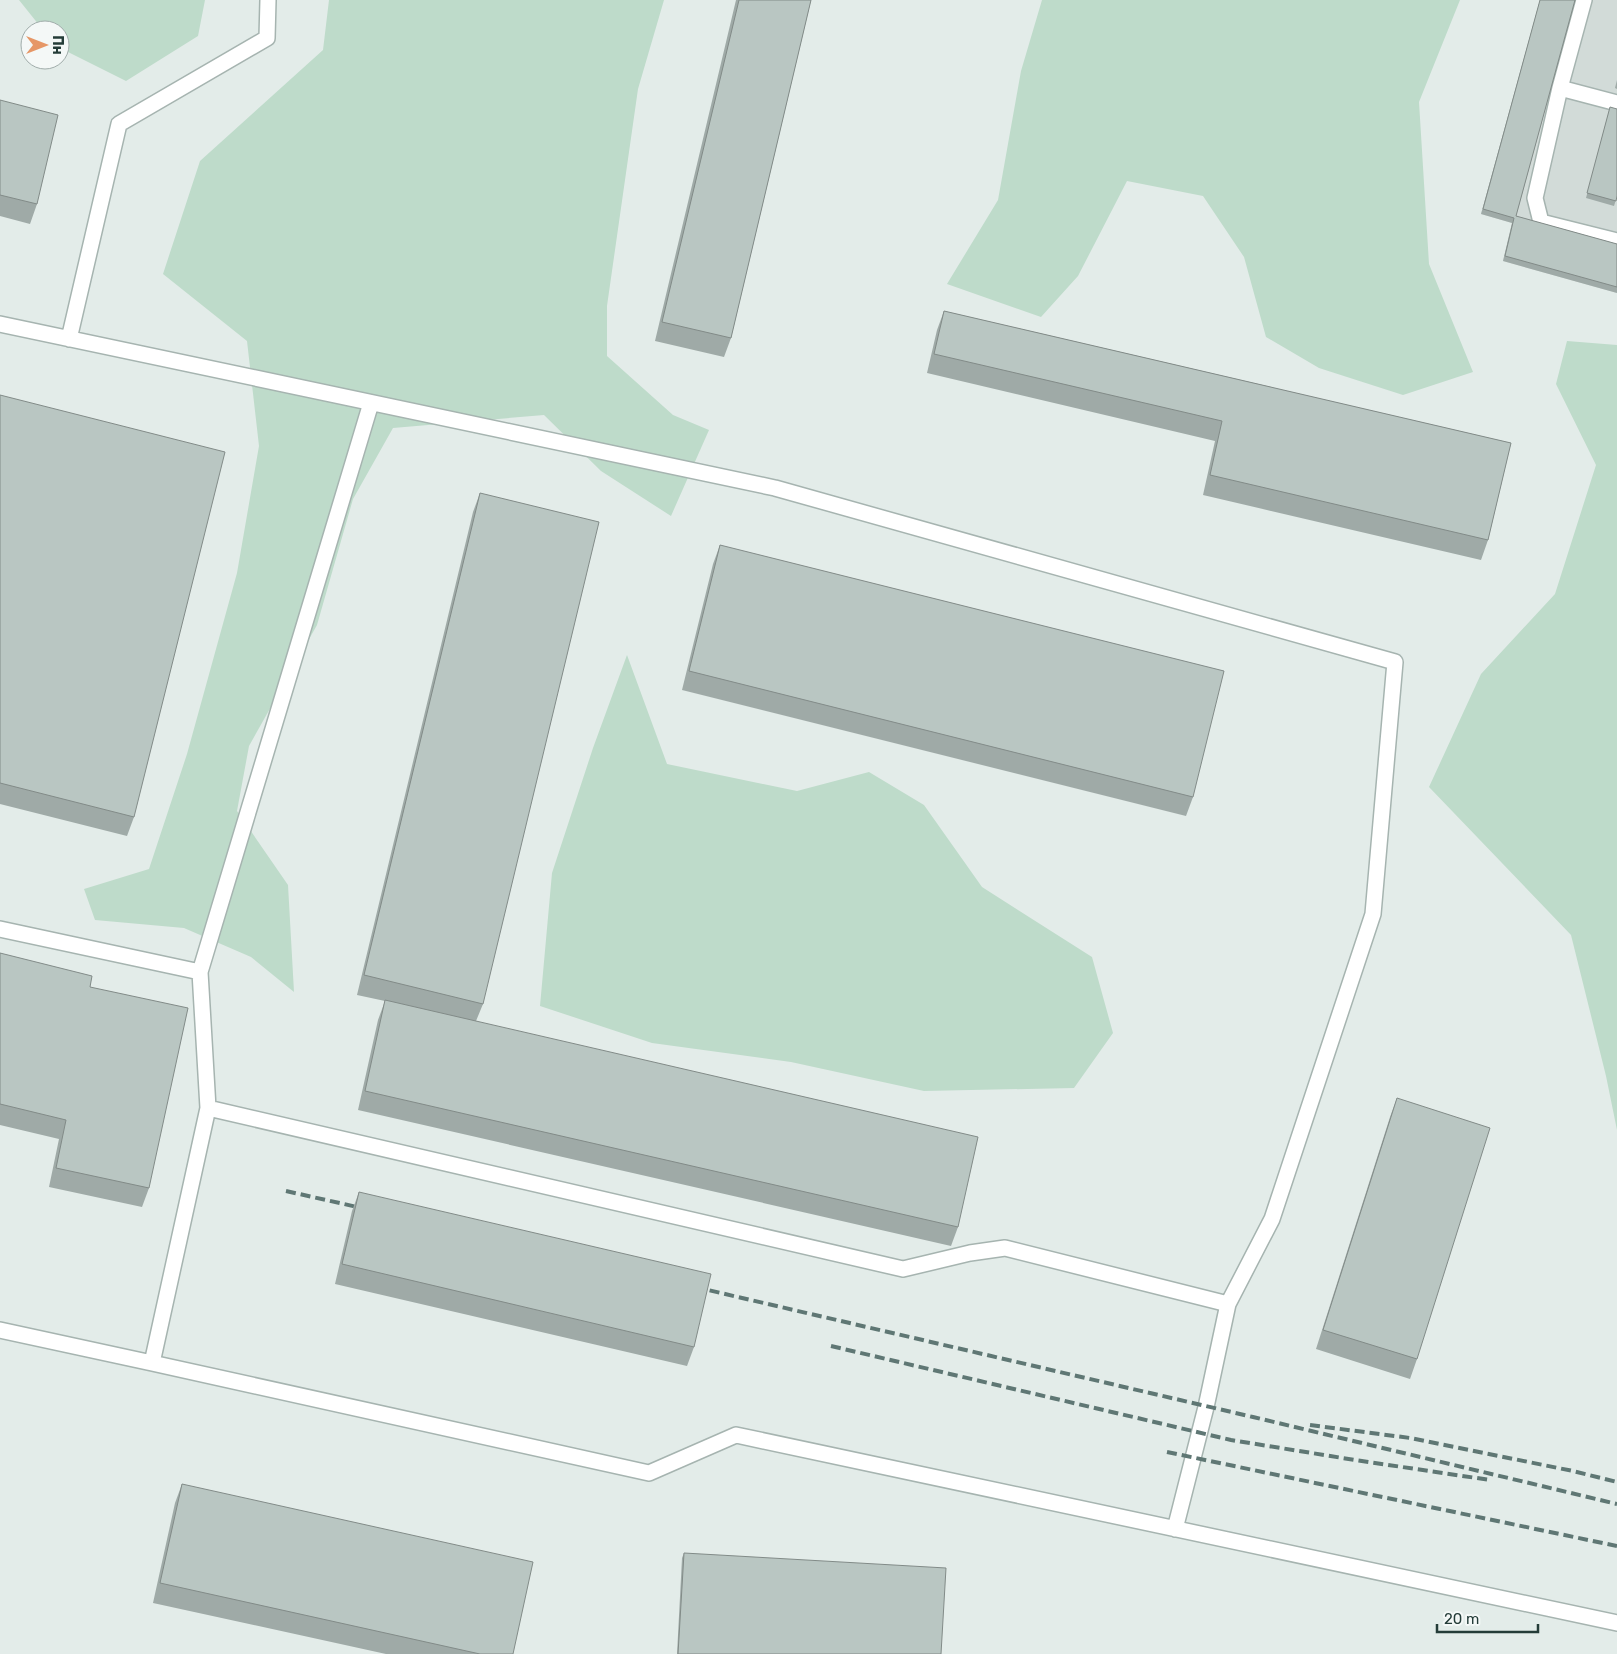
<svg xmlns="http://www.w3.org/2000/svg" width="1617" height="1654" font-family="Rubik,sans-serif">
<rect width="100%" height="100%" fill="#e3ece9"/>
<path fill="#d2dbd8" d="M 1540,0 L 1617,0 L 1617,293 L 1503,261 L 1512,223 L 1481,214 Z"/>
<path fill="#bedbca" d="M 19,0 L 205,0 L 198,36 L 126,81 L 60,48 L 60,30 L 43,30 Z
M 329,0 L 664,0 L 638,89 L 607,306 L 607,356 L 673,415 L 709,430 L 671,516 L 601,471 L 544,415 L 393,428 L 353,499 L 317,625 L 249,746 L 237,811 L 288,885 L 294,992 L 251,957 L 184,928 L 95,920 L 84,889 L 149,869 L 187,754 L 237,573 L 259,446 L 247,341 L 163,274 L 200,161 L 323,50 Z
M 1042,0 L 1460,0 L 1419,102 L 1429,264 L 1473,372 L 1403,395 L 1319,368 L 1266,337 L 1244,257 L 1203,196 L 1127,181 L 1078,276 L 1041,317 L 947,284 L 998,200 L 1021,71 Z
M 1567,341 L 1617,345 L 1617,1130 L 1606,1076 L 1571,935 L 1429,787 L 1481,674 L 1555,594 L 1596,465 L 1556,384 Z
M 627,655 L 667,764 L 797,791 L 869,772 L 924,805 L 982,887 L 1092,957 L 1113,1033 L 1074,1088 L 924,1091 L 791,1062 L 652,1043 L 540,1006 L 552,873 L 593,748 Z"/>
<g fill="none" stroke-linecap="round" stroke-linejoin="round">
<defs>
<path id="service" d="M 1584,0 L 1560,88 L 1535,198 L 1541,222 L 1617,241
M 1560,88 L 1617,103
M 0,324 L 775,488 L 1395,662 L 1373,914 L 1272,1219 L 1228,1304 L 1206,1407 L 1175,1529
M 69,339 L 119,124 L 267,38 L 268,0
M 0,929 L 200,972 L 208,1108 L 152,1363 L 0,1330
M 200,972 L 371,403
M 208,1108 L 903,1269 L 970,1253 L 1005,1248 L 1228,1304
M 152,1363 L 649,1473 L 736,1435 L 1617,1623"/>
</defs>
<use href="#service" stroke="#a6b4b0" stroke-width="18"/>
<use href="#service" stroke="#fff" stroke-width="15"/>
<path stroke="#5f7774" stroke-width="4" stroke-dasharray="10 5" stroke-linecap="butt" d="M 286,1191 L 366,1209
M 695,1287 L 1253,1417 L 1617,1504
M 831,1346 L 1231,1440 L 1355,1460 L 1490,1480
M 1310,1425 L 1410,1438 L 1573,1471 L 1617,1482
M 1167,1452 L 1617,1546"/>
</g>
<path fill="#9faaa7" d="M 736,0 L 811,0 L 731,338 L 724,357 L 655,341 Z
M 1540,0 L 1575,0 L 1516,216 L 1617,244 L 1617,293 L 1503,261 L 1512,223 L 1481,214 Z
M 1617,80 L 1617,89 L 1615,88 Z
M 0,100 L 37,204 L 30,224 L 0,216 Z
M 1610,107 L 1617,196 L 1614,206 L 1586,198 Z
M 944,311 L 1511,443 L 1488,540 L 1481,560 L 1203,495 L 1215,441 L 927,373 L 937,330 Z
M 0,395 L 134,817 L 127,836 L 0,804 Z
M 480,493 L 483,1004 L 476,1021 L 958,1227 L 951,1246 L 358,1110 L 378,1020 L 385,1001 L 357,995 L 473,512 Z
M 720,545 L 1193,797 L 1186,816 L 682,690 L 713,564 Z
M 0,953 L 90,987 L 149,1188 L 142,1207 L 49,1187 L 59,1139 L 0,1125 Z
M 1397,1098 L 1417,1359 L 1410,1379 L 1316,1349 L 1390,1117 Z
M 359,1192 L 694,1347 L 687,1366 L 335,1284 L 352,1211 Z
M 182,1484 L 513,1654 L 386,1654 L 153,1603 L 175,1503 Z
M 684,1553 L 941,1654 L 677,1654 L 682,1558 Z"/>
<path fill="#b9c6c2" stroke="#828b88" d="M 739,0 L 811,0 L 731,338 L 662,322 Z
M 1540,0 L 1575,0 L 1516,216 L 1617,244 L 1617,287 L 1505,256 L 1514,218 L 1483,209 Z
M 0,100 L 58,115 L 37,204 L 0,195 Z
M 1610,107 L 1617,109 L 1617,196 L 1616,201 L 1587,193 Z
M 944,311 L 1511,443 L 1488,540 L 1210,475 L 1222,421 L 934,354 Z
M 0,395 L 225,452 L 134,817 L 0,783 Z
M 480,493 L 599,522 L 483,1004 L 364,975 Z
M 720,545 L 1224,671 L 1193,797 L 689,671 Z
M 0,953 L 92,976 L 90,987 L 188,1008 L 149,1188 L 56,1168 L 66,1120 L 0,1104 Z
M 385,1000 L 978,1137 L 958,1227 L 365,1091 Z
M 1397,1098 L 1490,1128 L 1417,1359 L 1323,1330 Z
M 359,1192 L 711,1274 L 694,1347 L 342,1264 Z
M 182,1484 L 533,1562 L 513,1654 L 480,1654 L 160,1583 Z
M 684,1553 L 946,1568 L 941,1654 L 678,1654 Z"/>
<g transform="translate(45 45) rotate(90)"><circle r="24" fill="#f4f8f7" stroke="#a1adab"/>
<path d="M0-4L9 19L0 12L-9 19Z" fill="#e69767"/>
<text y="-8" font-size="14" font-weight="bold" text-anchor="middle" fill="#243c38">Пн</text>
</g>
<path d="M1437 1624v8h101v-8" fill="none" stroke="#243c38" stroke-width="2.5"/>
<text x="1444" y="1624" font-size="15" fill="#243c38" stroke="#f4f8f7" stroke-width="4" paint-order="stroke">20 m</text>
</svg>
